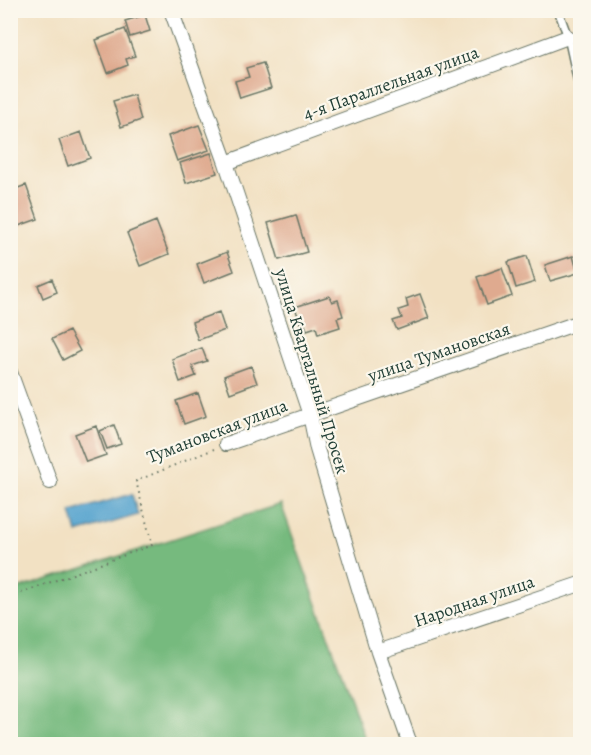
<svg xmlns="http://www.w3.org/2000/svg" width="591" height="755" font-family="Alegreya,serif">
<rect width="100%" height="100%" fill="#fbf7ec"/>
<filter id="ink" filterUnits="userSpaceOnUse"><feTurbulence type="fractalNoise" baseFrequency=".0167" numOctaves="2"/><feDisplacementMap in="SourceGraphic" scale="12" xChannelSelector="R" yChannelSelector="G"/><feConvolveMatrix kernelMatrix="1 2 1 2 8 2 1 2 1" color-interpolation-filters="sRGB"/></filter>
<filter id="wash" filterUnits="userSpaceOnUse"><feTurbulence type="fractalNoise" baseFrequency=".008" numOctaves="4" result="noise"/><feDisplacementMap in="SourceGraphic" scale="24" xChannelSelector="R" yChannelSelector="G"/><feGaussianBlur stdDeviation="1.35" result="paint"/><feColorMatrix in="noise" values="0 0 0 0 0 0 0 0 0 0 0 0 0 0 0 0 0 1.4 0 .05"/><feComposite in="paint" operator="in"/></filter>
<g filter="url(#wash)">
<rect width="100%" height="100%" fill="#f2e1c3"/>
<path fill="#76ba7e" stroke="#4a7c59" stroke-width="1.5" d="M 281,504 L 367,744 L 11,744 L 11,591 Z"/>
<path fill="#54a3ce" stroke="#3a7081" stroke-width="1.5" d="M 132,494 L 138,515 L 77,533 L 71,512 Z"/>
<g id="blocks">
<path fill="#dfaa8f" d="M 145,15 L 150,31 L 130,37 L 125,21 Z
M 125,29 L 135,56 L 126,59 L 128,65 L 108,73 L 96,40 Z
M 263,63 L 271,88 L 240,98 L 235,81 L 249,77 L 246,68 Z
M 134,95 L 141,120 L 121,127 L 113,101 Z
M 199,125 L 209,150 L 177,161 L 168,136 Z
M 81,132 L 90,158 L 68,166 L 59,140 Z
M 211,153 L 217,173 L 186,183 L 180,163 Z
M 26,185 L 38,219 L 10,229 L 10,191 Z
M 296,215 L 307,252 L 279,260 L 268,223 Z
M 156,221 L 169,254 L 140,266 L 127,233 Z
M 227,252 L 234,271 L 204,283 L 197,264 Z
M 527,256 L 535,282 L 516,288 L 508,262 Z
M 573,256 L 578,273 L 550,281 L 545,265 Z
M 502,268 L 512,296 L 487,305 L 477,277 Z
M 52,279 L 57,292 L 43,298 L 38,285 Z
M 420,294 L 429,318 L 397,330 L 393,321 L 402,318 L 399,310 L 408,307 L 406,299 Z
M 329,296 L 332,302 L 338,300 L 343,316 L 337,318 L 340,327 L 318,334 L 316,327 L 307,330 L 305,325 L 301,326 L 295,307 Z
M 219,312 L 225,330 L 198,340 L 192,322 Z
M 69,331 L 80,351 L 63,360 L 52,339 Z
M 202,348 L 207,361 L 192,366 L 196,376 L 180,382 L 172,359 Z
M 251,366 L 257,383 L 230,393 L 224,376 Z
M 198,393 L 206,416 L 184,424 L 176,401 Z
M 114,425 L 121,444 L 107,449 L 100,431 Z
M 96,426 L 106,455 L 86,462 L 75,434 Z"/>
</g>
</g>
<g filter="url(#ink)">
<use href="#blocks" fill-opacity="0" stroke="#697666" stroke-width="1.5"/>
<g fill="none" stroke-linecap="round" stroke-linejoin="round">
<defs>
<path id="lane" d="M 558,10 L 568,37 L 580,92"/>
<path id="street" d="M 171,10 L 226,163 L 310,415 L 317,449 L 378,652 L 410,744
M 226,163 L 568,37
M 10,372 L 50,482
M 226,444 L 580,322
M 378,652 L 580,584"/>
</defs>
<use href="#lane" stroke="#697666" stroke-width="10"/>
<use href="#street" stroke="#697666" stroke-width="16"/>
<path stroke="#697666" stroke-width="2" stroke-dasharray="1.5 4.5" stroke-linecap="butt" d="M 10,597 L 152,545 L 136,481 L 214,449"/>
<use href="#lane" stroke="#fff" stroke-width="7"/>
<use href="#street" stroke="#fff" stroke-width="14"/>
</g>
</g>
<g text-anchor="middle" stroke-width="4.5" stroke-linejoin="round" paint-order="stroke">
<g font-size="18" fill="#1f3d34" stroke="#fbf7ec">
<text transform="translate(391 83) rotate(-20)" y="6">4-я Параллельная улица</text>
<text transform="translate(439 352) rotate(-19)" y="6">улица Тумановская</text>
<text transform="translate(312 371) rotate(73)" y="6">улица Квартальный Просек</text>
<text transform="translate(217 431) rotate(-21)" y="6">Тумановская улица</text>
<text transform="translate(474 601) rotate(-19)" y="6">Народная улица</text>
</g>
</g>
<rect width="591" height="755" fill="none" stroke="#fbf7ec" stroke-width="36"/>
</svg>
